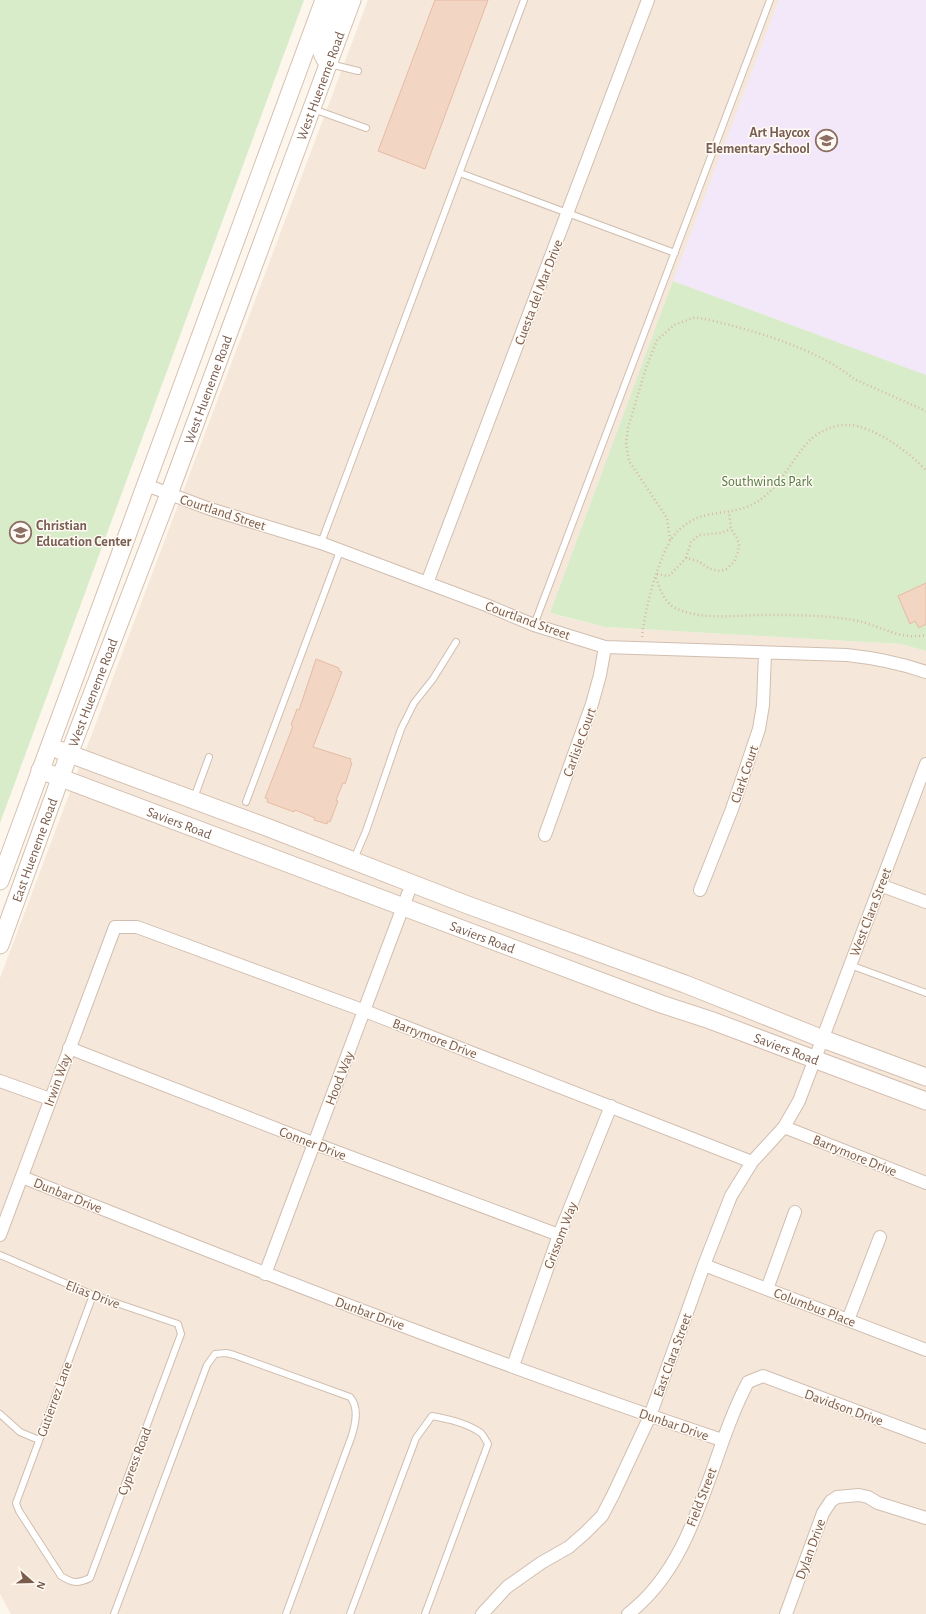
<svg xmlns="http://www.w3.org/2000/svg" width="926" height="1614" font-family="'Alegreya Sans',sans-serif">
<rect width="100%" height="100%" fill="#fdf6ec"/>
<path fill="#f5e8da" d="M 368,0 L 779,0 L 550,613 L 560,616 L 605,627 L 901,644 L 926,651 L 926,1614 L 11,1614 L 0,1594 L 0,978 Z"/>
<path fill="#f3e8fa" d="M 779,0 L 926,0 L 926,375 L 673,281 Z"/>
<path fill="#d8ecc9" d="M 0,0 L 304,0 L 0,823 Z
M 673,281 L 926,375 L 926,651 L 901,644 L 605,627 L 550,613 Z"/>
<path fill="#f3d5c3" stroke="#e6bba3" d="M 435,0 L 488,0 L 425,169 L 378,151 Z
M 926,583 L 926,624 L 919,628 L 915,621 L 910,624 L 898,596 Z
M 316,659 L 339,668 L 339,671 L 342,672 L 313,747 L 351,759 L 350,762 L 352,763 L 345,784 L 343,783 L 336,800 L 338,801 L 330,822 L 328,821 L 327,824 L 314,820 L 315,818 L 295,810 L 294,812 L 267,802 L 268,799 L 265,798 L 293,726 L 291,725 L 297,709 L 299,710 Z"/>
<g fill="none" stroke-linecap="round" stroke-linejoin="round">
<defs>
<path id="lane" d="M 330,64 L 358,71
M 313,109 L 366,128
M 460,173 L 675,253
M 321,543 L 524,0
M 534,625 L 770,0
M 194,798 L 209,757
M 246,802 L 340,551
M 354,859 L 366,831 L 401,729 L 414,703 L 433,679 L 456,642
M 850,965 L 926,993
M 0,1255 L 93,1295 L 178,1324 L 181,1334 L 90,1578 C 77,1584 72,1583 61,1576 L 19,1511 L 16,1503 L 93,1295
M 0,1414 L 20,1432 L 39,1440
M 114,1614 L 207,1365 L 215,1354 L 226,1353 L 234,1355 L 350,1397 C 360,1408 355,1426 351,1438 L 286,1614
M 350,1614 L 416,1438 L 432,1416 C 448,1419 467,1423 481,1433 C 484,1436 486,1441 488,1444 L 425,1614"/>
<path id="street" d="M 146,485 L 210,509 L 321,543 L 486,605 L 534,625 L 605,647 L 847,655 C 875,658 900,663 926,672
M 427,583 L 648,0
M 545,835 L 592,704 L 600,675 L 605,647
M 880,885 L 926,902
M 700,890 L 732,809 L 759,729 L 763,705 L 765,653
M 69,1048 L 313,1143 L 559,1235
M 0,1081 L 50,1099
M 784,1127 L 926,1183
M 22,1177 C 253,1269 485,1361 722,1440
M 0,1235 L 115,927 L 137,927 L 365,1011 L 752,1162
M 704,1265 L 926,1350
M 265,1274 C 313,1143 364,1014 412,883
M 767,1289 L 795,1212
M 848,1320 L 880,1237
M 513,1366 L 559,1235 L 611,1106
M 482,1614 L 507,1587 L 541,1563 L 569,1547 L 585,1533 L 602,1516 L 613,1495 L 650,1416 L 704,1265 L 731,1196 L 752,1162 L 784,1127 L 799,1101 L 926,764
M 628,1614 C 699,1560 708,1457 748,1382 L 763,1376 L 926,1437
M 786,1614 L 823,1513 L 831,1501 L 837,1497 L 859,1495 L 868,1497 L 878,1503 L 926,1518"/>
<g id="secondary">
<path d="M 328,64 C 325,59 322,55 321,49 C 319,36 331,13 336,0"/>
<path d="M 59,750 L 269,828 L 465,904 L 685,984 L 823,1039 L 926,1077"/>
<path id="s1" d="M 40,770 L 661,1004 L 710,1020 L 926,1101"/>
<path d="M 0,881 L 324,0"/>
<path id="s2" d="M 0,945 L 69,754 L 169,494 L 352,0"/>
</g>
</defs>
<use href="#lane" stroke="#d1beb0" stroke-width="8"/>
<use href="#street" stroke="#d1beb0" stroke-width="14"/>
<use href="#secondary" stroke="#d6c0b0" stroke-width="19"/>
<path stroke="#d9b8a5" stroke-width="2.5" stroke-dasharray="1 3" stroke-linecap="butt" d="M 670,540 L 667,518 L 629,461 L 626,443 L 628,428 L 645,371 L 657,340 L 674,325 L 693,318 L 700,318 C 747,328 817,348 854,379 L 926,411
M 686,558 L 691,542 L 699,535 L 721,533 L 731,529
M 657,574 L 667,576 L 670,575 L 686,558 L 698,561 L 710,569 L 720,571 L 726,569 L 734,562 L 738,552 L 739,545 L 737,538 L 731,529 L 729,512
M 656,578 C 660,589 664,602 675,608 C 703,621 735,615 765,615 C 794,615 824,615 853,620 C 878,624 900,641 926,635
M 642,637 C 645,608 656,567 670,541 C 675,532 687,522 697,518 C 722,509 743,515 765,496 C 783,481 793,458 809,441 C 819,431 835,424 849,425 C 871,425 913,454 926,471"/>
<use href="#lane" stroke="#fff" stroke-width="6"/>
<use href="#street" stroke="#fff" stroke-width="12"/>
<use href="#secondary" stroke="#fff" stroke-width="17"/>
</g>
<defs>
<symbol id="school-ring" viewBox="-11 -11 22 22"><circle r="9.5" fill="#fffaf3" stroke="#8d6e63" stroke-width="1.5"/><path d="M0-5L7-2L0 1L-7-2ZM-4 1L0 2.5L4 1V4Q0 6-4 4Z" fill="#8d6e63"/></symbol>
</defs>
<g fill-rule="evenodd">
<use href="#school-ring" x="814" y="128" width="25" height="25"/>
<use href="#school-ring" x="8" y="520" width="25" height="25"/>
</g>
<g text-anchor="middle" stroke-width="3" stroke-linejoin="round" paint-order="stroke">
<g font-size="14" fill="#7a5c4d" stroke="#fffaf3">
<text dy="5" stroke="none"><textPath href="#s2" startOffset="917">West Hueneme Road</textPath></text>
<text transform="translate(538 292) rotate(-69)" y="5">Cuesta del Mar Drive</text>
<text dy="5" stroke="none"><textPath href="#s2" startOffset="593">West Hueneme Road</textPath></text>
<text transform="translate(223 512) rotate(18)" y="5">Courtland Street</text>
<text transform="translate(528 620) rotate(20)" y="5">Courtland Street</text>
<text dy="5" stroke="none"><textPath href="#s2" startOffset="269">West Hueneme Road</textPath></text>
<text transform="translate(579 742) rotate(-70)" y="5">Carlisle Court</text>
<text transform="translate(744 774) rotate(-71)" y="5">Clark Court</text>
<text dy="5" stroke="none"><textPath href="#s1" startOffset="149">Saviers Road</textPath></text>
<text dy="5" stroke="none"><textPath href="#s2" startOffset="101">East Hueneme Road</textPath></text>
<text transform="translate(870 912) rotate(-69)" y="5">West Clara Street</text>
<text dy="5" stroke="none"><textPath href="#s1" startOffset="473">Saviers Road</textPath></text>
<text transform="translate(435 1038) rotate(21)" y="5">Barrymore Drive</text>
<text dy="5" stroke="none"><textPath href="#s1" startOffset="797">Saviers Road</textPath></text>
<text transform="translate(339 1078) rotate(-69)" y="5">Hood Way</text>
<text transform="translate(57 1080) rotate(-70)" y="5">Irwin Way</text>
<text transform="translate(313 1143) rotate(21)" y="5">Conner Drive</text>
<text transform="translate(855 1155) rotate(22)" y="5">Barrymore Drive</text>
<text transform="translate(68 1195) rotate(22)" y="5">Dunbar Drive</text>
<text transform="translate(560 1235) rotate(-69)" y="5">Grissom Way</text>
<text transform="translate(93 1294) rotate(21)" y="5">Elias Drive</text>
<text transform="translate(815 1307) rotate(21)" y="5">Columbus Place</text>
<text transform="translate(370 1313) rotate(20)" y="5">Dunbar Drive</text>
<text transform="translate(672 1355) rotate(-70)" y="5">East Clara Street</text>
<text transform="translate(54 1399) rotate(-70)" y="5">Gutierrez Lane</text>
<text transform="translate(844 1407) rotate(20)" y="5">Davidson Drive</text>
<text transform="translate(674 1424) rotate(19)" y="5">Dunbar Drive</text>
<text transform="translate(134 1461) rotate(-69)" y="5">Cypress Road</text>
<text transform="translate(701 1497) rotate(-69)" y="5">Field Street</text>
<text transform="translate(810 1549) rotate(-70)" y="5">Dylan Drive</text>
</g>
<g font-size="14" font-weight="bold" fill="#785e54" stroke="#fffaf3" text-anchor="end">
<text x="810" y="137">Art Haycox<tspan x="810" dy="16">Elementary School</tspan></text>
<text x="36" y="530" text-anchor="start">Christian<tspan x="36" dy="16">Education Center</tspan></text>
</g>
<g font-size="14" fill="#537a41" stroke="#fffaf3">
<text x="767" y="486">Southwinds Park</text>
</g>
</g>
<g transform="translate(32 1582) rotate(110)" stroke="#fffaf3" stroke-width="3" paint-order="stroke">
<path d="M0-3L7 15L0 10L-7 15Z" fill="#7a5c4d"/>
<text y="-6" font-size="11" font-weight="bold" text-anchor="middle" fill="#7a5c4d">N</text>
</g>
</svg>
